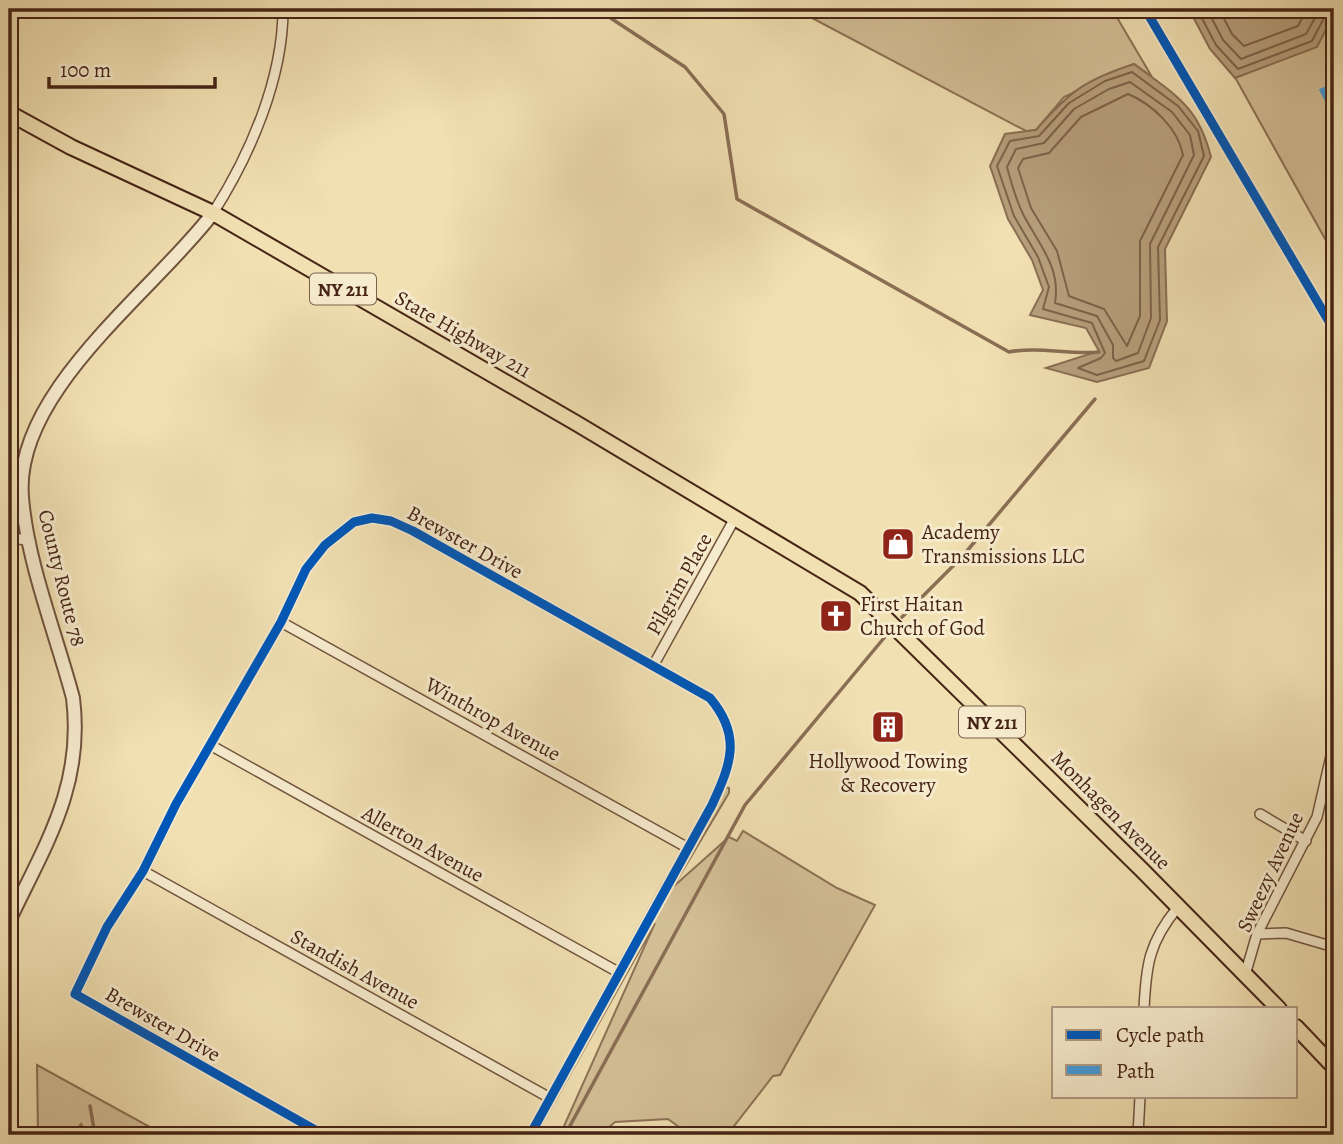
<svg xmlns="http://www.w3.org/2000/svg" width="1343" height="1144" font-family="Alegreya,serif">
<rect width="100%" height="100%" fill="#f1e0b2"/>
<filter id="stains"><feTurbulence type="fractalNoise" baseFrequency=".00286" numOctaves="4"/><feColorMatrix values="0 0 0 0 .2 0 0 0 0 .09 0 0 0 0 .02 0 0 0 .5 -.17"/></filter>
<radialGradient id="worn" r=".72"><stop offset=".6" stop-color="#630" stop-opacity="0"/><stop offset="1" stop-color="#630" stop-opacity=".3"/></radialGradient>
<path fill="#d4c097" stroke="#8d7256" stroke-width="2" d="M 795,9 L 1112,9 L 1152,77 L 1134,64 L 1064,97 L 1036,130 L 1026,131 Z
M 1197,9 L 1334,9 L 1334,255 Z
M 722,786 L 729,788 L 729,793 L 673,887 L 729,837 L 737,841 L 743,831 L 837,888 L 875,905 L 780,1075 L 773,1076 L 727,1135 L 690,1135 L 668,1119 L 615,1122 L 600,1135 L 560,1135 L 655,923 L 536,1135 L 525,1135 L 662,884 Z
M 37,1065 L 161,1133 L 164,1135 L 88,1135 L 81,1124 L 72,1135 L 38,1135 Z"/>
<path fill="#b7a07d" stroke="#8a6e54" stroke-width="2" d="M 1189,9 L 1334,9 L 1334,14 L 1317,47 L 1235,78 L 1210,49 Z
M 1134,64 C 1175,95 1198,105 1211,157 L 1165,249 L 1167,321 L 1149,368 L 1097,382 L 1046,368 L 1099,351 L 1086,328 L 1030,315 L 1043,290 L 1032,260 L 1008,219 L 990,166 L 1005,134 L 1036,130 C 1070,91 1085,80 1134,64 Z"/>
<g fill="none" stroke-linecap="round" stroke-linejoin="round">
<path stroke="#7e624a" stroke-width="2" d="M 1197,9 L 1216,45 L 1238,69 L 1312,41 L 1325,16 L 1334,13
M 1207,9 L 1223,40 L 1241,59 L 1306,34 L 1320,9
M 1219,9 L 1232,34 L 1244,46 L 1298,26 L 1307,9
M 1132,72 L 1178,106 L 1198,131 L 1204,156 L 1158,247 L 1160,320 L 1144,361 L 1097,375 L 1078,368 L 1101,358 L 1105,353 L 1092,323 L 1043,309 L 1049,287 L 1038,257 L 1014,216 L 997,166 L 1010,141 L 1039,136 L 1069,103 L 1105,81 Z
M 1130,82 L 1172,112 L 1190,135 L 1194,155 L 1150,244 L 1151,318 L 1138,353 L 1116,361 L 1113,358 L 1113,345 L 1097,316 L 1055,303 C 1061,267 1039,245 1023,214 C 1016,200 1011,182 1007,167 L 1016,149 L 1044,143 L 1074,109 L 1109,89 Z
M 1128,94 C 1152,104 1178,128 1183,155 L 1140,241 L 1140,316 L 1127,346 L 1104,309 L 1069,296 L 1057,251 L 1031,208 L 1018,168 L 1023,159 L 1049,153 L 1081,117 Z"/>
<path stroke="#8a6e54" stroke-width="3.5" d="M 600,9 L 609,17 L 685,67 L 724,114 L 737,199 L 1009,352 C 1039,346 1068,355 1099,352
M 902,617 L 961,558 L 1095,399
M 90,1106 L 95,1135
M 565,1135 L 745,805 L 889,632"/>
<defs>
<path id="minor" d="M 213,213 C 250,155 283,79 283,9
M 9,537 L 30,541
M 281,622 L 688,848
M 653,666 L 735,518
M 212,746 L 618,972
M 1260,814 L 1306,841
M 143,871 L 550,1098
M 1257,934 L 1286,933 L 1334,947
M 1245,975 L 1257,934 L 1317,817 L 1334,743
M 1144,1009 C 1146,965 1149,942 1178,907
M 324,1135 L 75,994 L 107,927 L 143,871 L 176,804 L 281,622 L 306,569 L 325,545 L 354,522 L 372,518 L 391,521 L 413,531 L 710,698 C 742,736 731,764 712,805 L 530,1135
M 1138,1135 L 1140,1097"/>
<path id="tertiary" d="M 9,921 C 45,845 84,786 73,698 C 56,634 27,562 22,497 C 13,392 154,291 213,213"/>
<path id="primary" d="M 9,113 L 71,147 L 213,213 L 576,423 L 860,593 L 1142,870 L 1279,1009
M 1296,1027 L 1334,1067"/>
</defs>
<use href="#minor" stroke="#71533d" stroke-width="12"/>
<use href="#tertiary" stroke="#71533d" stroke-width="16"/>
<use href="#primary" stroke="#462416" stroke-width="18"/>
<use href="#minor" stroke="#f6ebcd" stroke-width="9"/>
<use href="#tertiary" stroke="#f6ebcd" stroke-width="12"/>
<use href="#primary" stroke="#f1e0b2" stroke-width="14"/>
<path stroke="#409cdf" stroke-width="7" stroke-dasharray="14 7" stroke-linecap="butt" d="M 1322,88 L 1334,111"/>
<defs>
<path id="cycleway" d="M 1145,9 L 1334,330
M 324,1135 L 75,994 L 107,927 L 143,871 L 176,804 L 281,622 L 306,569 L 325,545 L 354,522 L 372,518 L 391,521 L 413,531 L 710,698 C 742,736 731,764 712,805 L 530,1135"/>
</defs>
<use href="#cycleway" stroke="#f6ebcd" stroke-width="13"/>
<use href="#cycleway" stroke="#0057b8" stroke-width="9"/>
</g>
<defs>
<symbol id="shop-square" viewBox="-11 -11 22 22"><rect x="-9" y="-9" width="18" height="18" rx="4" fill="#8f2418" stroke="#f6ebcd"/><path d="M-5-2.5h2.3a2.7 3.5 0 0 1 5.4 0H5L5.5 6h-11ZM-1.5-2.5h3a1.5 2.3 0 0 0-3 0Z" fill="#fff"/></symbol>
<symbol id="church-square" viewBox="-11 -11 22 22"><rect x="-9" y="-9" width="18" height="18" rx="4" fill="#8f2418" stroke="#f6ebcd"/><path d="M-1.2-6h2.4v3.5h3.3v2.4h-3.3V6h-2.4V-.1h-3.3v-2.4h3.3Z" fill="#fff"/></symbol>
<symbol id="building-square" viewBox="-11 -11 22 22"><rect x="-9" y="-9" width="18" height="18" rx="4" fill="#8f2418" stroke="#f6ebcd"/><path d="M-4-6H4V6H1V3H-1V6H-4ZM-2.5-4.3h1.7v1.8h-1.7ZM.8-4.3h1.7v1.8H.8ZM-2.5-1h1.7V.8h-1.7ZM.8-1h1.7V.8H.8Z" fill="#fff"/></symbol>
</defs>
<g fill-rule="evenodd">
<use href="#shop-square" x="879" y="525" width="38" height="38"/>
<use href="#church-square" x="817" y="597" width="38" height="38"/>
<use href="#building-square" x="869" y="708" width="38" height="38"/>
</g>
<g text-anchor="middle" stroke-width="6" stroke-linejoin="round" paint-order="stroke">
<g fill="#f6ebcd" stroke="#7b604d" stroke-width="2">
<rect x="310" y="273.5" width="66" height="31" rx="5"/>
<rect x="959" y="706.5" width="66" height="31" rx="5"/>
</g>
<g font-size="19" font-weight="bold" fill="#462416">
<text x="343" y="296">NY 211</text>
<text x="992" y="729">NY 211</text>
</g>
<g font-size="21" fill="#462416" stroke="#f6ebcd">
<text transform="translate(463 334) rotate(30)" y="7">State Highway 211</text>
<text transform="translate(465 542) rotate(29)" y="7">Brewster Drive</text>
<text transform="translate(62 578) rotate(76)" y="7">County Route 78</text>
<text transform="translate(679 584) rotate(-61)" y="7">Pilgrim Place</text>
<text transform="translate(493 719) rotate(29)" y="7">Winthrop Avenue</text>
<text transform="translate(1111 810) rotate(45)" y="7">Monhagen Avenue</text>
<text transform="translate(423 844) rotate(29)" y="7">Allerton Avenue</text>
<text transform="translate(1270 872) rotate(-65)" y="7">Sweezy Avenue</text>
<text transform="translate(355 969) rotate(29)" y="7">Standish Avenue</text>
<text transform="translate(163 1024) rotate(30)" y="7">Brewster Drive</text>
</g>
<g font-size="21" fill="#462416" stroke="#f6ebcd" text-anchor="start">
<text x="922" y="539">Academy<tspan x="922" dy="24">Transmissions LLC</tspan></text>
<text x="860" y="611">First Haitan<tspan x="860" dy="24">Church of God</tspan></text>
<text x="888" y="768" text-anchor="middle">Hollywood Towing<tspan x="888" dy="24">&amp; Recovery</tspan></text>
</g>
</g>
<rect width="1343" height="1144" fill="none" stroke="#f1e0b2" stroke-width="35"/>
<rect x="10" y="10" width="1322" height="1123" fill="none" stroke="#462416" stroke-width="3.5"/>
<rect x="18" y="18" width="1308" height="1109" fill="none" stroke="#462416" stroke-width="2"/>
<rect x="1052" y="1007" width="245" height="91" fill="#f6ebcd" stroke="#b09b84" stroke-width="2"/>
<rect x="1066" y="1030" width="35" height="10" fill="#0057b8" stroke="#b09b84" stroke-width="2"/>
<text x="1116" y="1042" font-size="21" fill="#462416">Cycle path</text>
<rect x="1066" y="1065" width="35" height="10" fill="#409cdf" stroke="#b09b84" stroke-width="2"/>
<text x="1116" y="1078" font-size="21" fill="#462416">Path</text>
<path d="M49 77v10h166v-10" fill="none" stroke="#462416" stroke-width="3.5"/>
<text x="60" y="77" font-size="21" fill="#462416" stroke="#f6ebcd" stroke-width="5" paint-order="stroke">100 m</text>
<rect width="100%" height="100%" filter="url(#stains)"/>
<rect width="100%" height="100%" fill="url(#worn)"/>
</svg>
